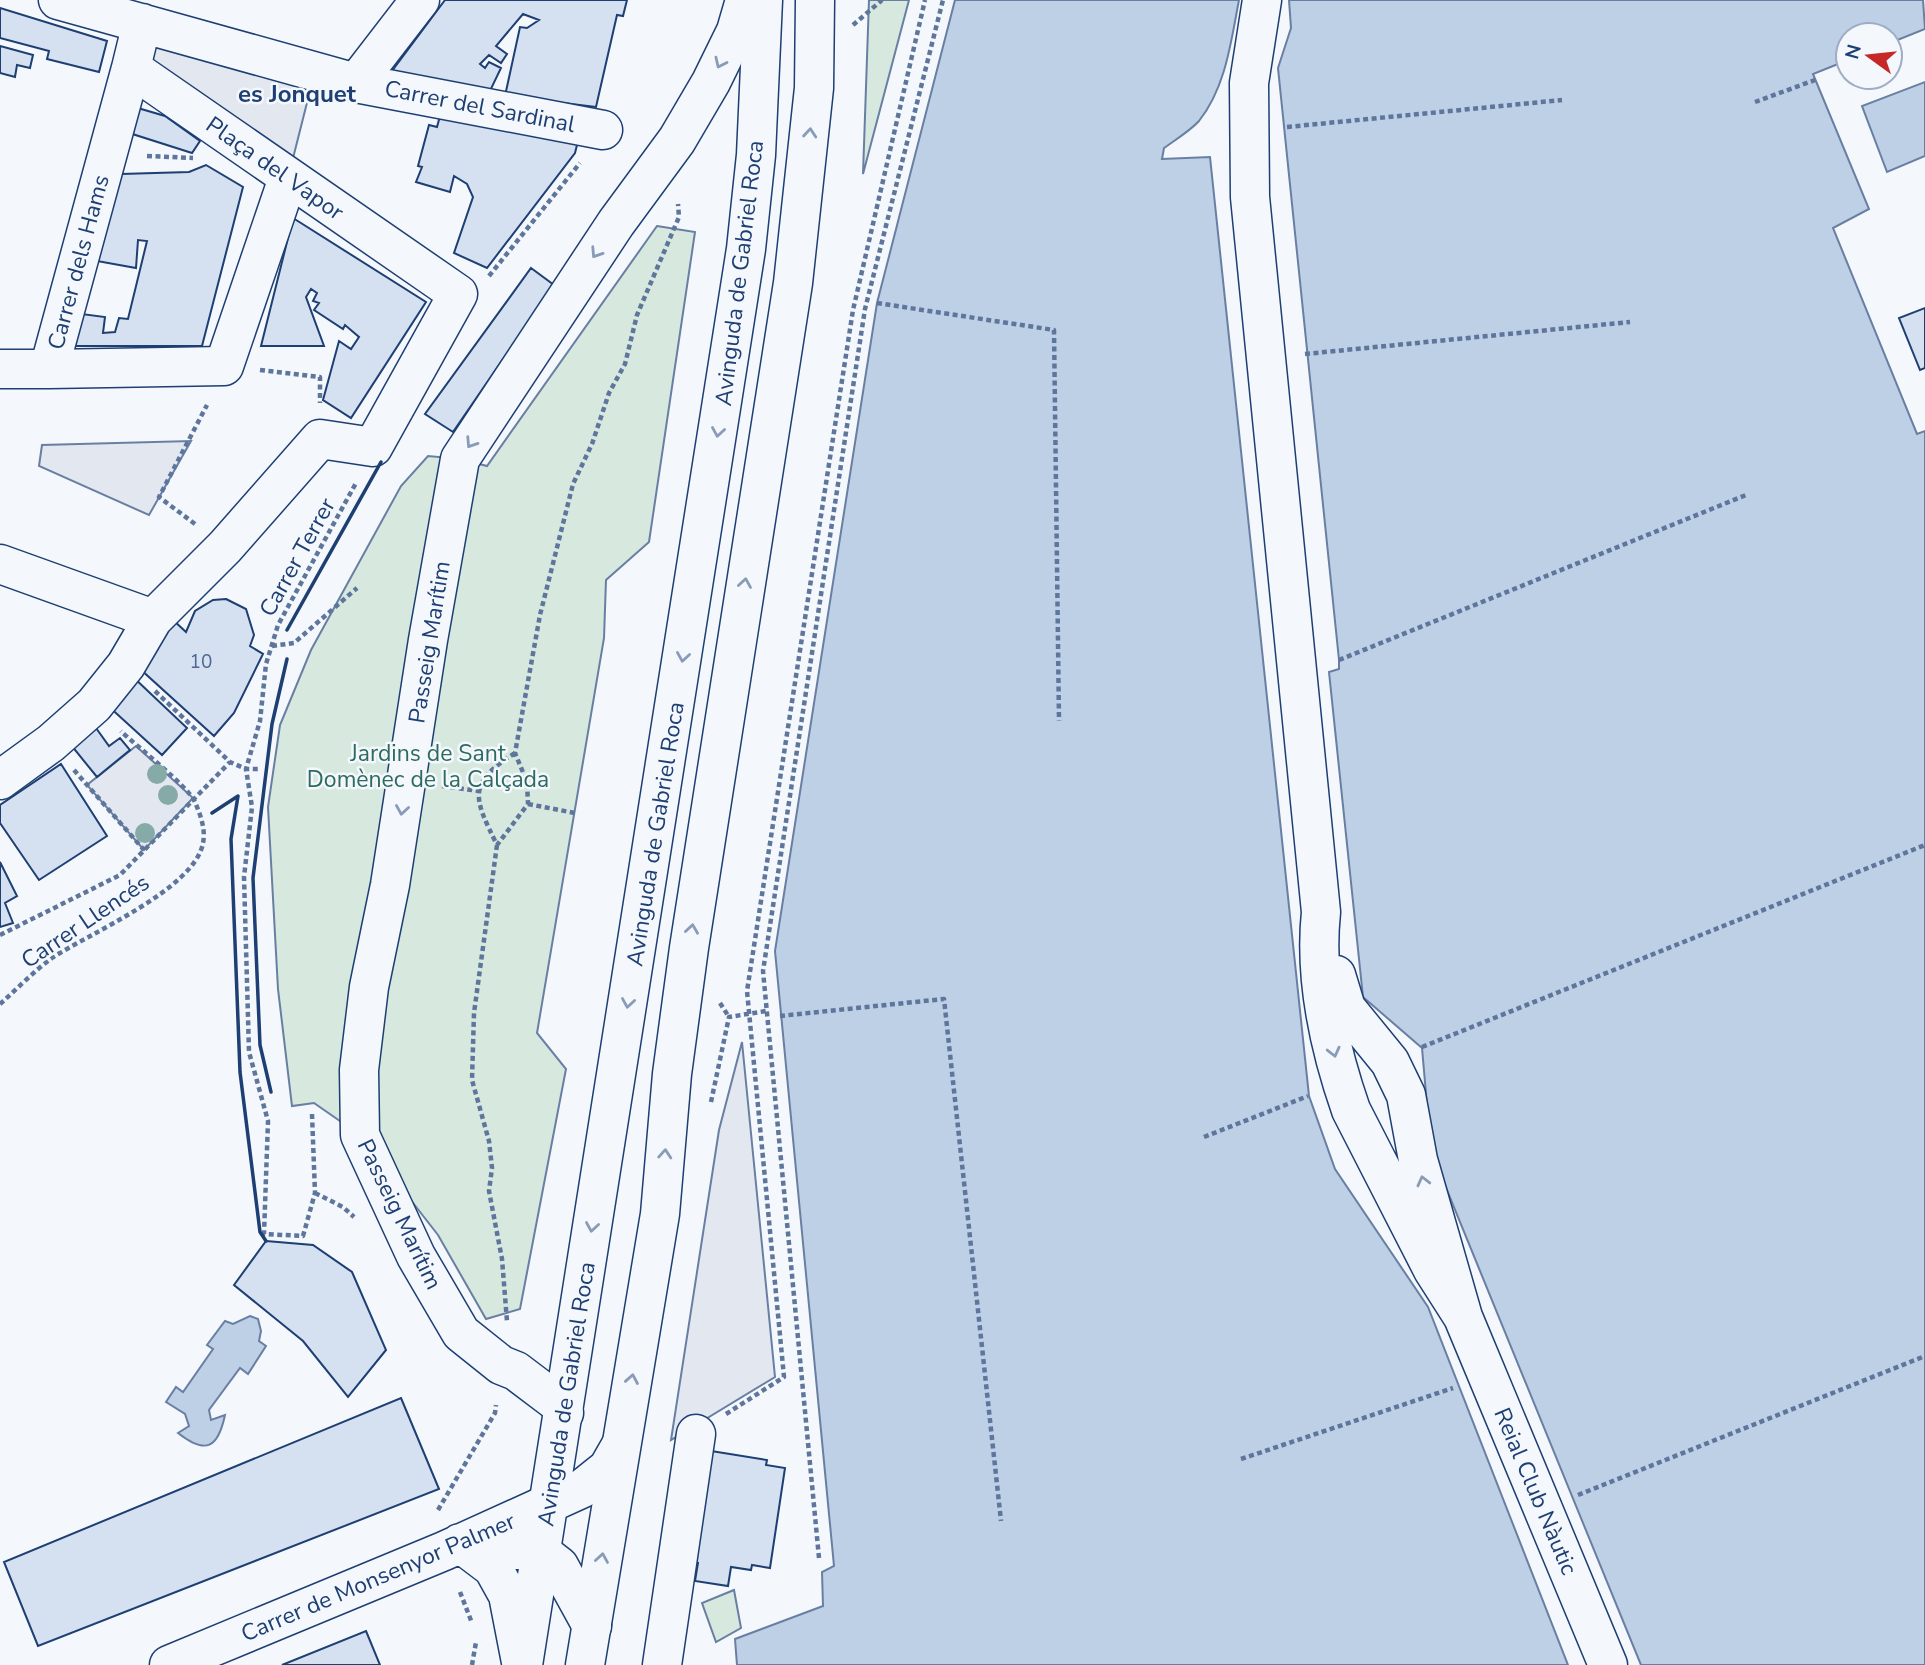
<svg xmlns="http://www.w3.org/2000/svg" width="1925" height="1665" font-family="'Nunito Sans',sans-serif">
<rect width="100%" height="100%" fill="#f4f7fb"/>
<path fill="#d7e8df" stroke="#687fa3" stroke-width="2" d="M 869,0 L 909,0 L 863,174 Z
M 657,226 L 695,232 L 649,542 L 606,580 L 604,638 L 537,1033 L 566,1069 L 520,1309 L 486,1319 L 438,1235 L 360,1135 L 314,1103 L 292,1106 L 278,989 L 268,807 L 280,725 L 311,650 L 401,486 L 428,456 L 460,459 L 487,466 Z
M 734,1590 L 741,1628 L 716,1642 L 702,1603 Z"/>
<path fill="#e3e8f0" stroke="#687fa3" stroke-width="2" d="M 142,23 L 315,71 L 288,178 L 131,68 Z
M 191,441 L 149,515 L 39,466 L 42,445 Z
M 136,746 L 193,798 L 144,850 L 87,785 Z
M 742,1042 L 775,1377 L 671,1440 L 719,1130 Z"/>
<path fill="#bed0e5" stroke="#687fa3" stroke-width="2" d="M 955,0 L 1239,0 C 1231,41 1226,87 1199,121 C 1190,131 1175,140 1164,148 L 1162,159 L 1210,157 L 1309,1096 L 1335,1169 L 1428,1307 L 1568,1665 L 737,1665 L 735,1639 L 823,1606 L 822,1572 L 834,1566 L 775,951 L 877,303 Z
M 1289,0 L 1923,0 L 1925,29 L 1890,43 L 1890,35 L 1848,35 L 1848,60 L 1813,74 L 1869,209 L 1833,228 L 1917,434 L 1925,431 L 1925,1665 L 1641,1665 L 1431,1151 L 1422,1048 L 1363,997 L 1329,672 L 1339,669 L 1339,660 L 1278,68 L 1291,28 Z
M 1925,82 L 1925,156 L 1887,172 L 1862,106 Z
M 250,1316 L 258,1319 L 261,1331 L 259,1341 L 266,1346 L 248,1374 L 240,1368 L 209,1410 L 211,1420 L 225,1415 C 218,1448 206,1455 178,1433 L 189,1426 L 185,1414 L 166,1402 L 176,1387 L 183,1392 L 213,1349 L 207,1345 L 225,1321 L 233,1324 Z"/>
<path fill="#d5e0f0" stroke="#1d3f73" stroke-width="2" d="M 445,0 L 627,0 L 623,16 L 617,15 L 596,107 L 505,96 L 520,27 L 527,28 L 539,20 L 523,14 L 496,46 L 507,54 L 501,63 L 489,55 L 480,64 L 485,68 L 489,62 L 501,68 L 489,93 L 389,75 Z
M 0,8 L 107,41 L 99,72 L 47,59 L 49,51 L 0,38 Z
M 0,46 L 33,55 L 30,68 L 17,65 L 15,77 L 0,73 Z
M 443,105 L 580,133 L 575,153 L 487,268 L 454,253 L 473,197 L 467,184 L 454,176 L 450,192 L 416,182 L 422,167 L 418,166 L 429,125 L 437,127 Z
M 131,106 L 165,116 L 200,141 L 192,153 L 123,131 Z
M 206,165 L 243,187 L 202,346 L 74,346 L 82,314 L 105,317 L 103,333 L 115,332 L 119,318 L 128,319 L 147,241 L 138,240 L 136,268 L 97,261 L 121,174 L 189,172 Z
M 293,218 L 426,302 L 351,418 L 323,400 L 339,341 L 351,349 L 359,337 L 345,325 L 343,329 L 314,310 L 319,303 L 313,301 L 317,293 L 311,289 L 306,297 L 324,346 L 261,346 Z
M 531,268 L 554,285 L 453,432 L 425,414 Z
M 1925,308 L 1925,368 L 1920,370 L 1899,318 Z
M 226,599 L 246,609 L 254,635 L 250,646 L 263,654 L 234,713 L 214,736 L 139,668 L 172,619 L 186,632 L 195,611 L 213,600 Z
M 132,676 L 187,728 L 162,755 L 106,704 Z
M 96,728 L 109,746 L 120,738 L 130,750 L 97,777 L 71,745 Z
M 61,764 L 107,836 L 39,880 L 0,823 L 0,805 Z
M 0,862 L 17,896 L 5,903 L 13,923 L 0,927 Z
M 266,1241 L 313,1245 L 352,1272 L 386,1350 L 348,1397 L 303,1341 L 234,1285 Z
M 401,1398 L 439,1489 L 38,1646 L 4,1562 Z
M 705,1450 L 767,1460 L 766,1465 L 785,1468 L 770,1568 L 752,1565 L 751,1570 L 731,1567 L 728,1586 L 695,1581 L 698,1563 L 688,1562 Z
M 366,1631 L 380,1665 L 282,1665 Z"/>
<g fill="none" stroke-linecap="round" stroke-linejoin="round">
<defs>
<path id="minor" d="M 58,0 L 356,83 L 603,130
M 1262,0 L 1249,83 L 1250,197 L 1321,912 C 1314,978 1329,1047 1351,1110 L 1433,1270 L 1463,1317
M 131,68 L 49,369 L 224,366 L 288,178
M 356,83 L 420,0
M 0,369 L 49,369
M 0,564 L 153,619
M 0,780 L 51,743 L 94,705 L 126,665 L 153,619 L 225,547 L 320,439 L 373,447 L 458,294 L 131,68 L 142,23
M 1336,975 L 1346,1008 L 1390,1062 L 1406,1095 L 1418,1160 L 1463,1317 L 1608,1665
M 564,1413 L 557,1402 L 516,1371 L 501,1365 L 461,1333 L 416,1256 L 360,1135 L 359,1070 L 369,987 L 390,885 L 428,640 L 460,459 L 616,223 L 677,140 L 711,82 L 736,31 L 745,0
M 460,1543 L 493,1568 L 508,1595 L 521,1662
M 462,1543 L 541,1552 L 559,1566 L 592,1626
M 169,1665 L 444,1551 L 583,1488 L 608,1468 L 620,1447
M 662,1665 L 696,1434"/>
<path id="highway" d="M 523,1665 L 746,249 L 756,155 L 763,0
M 585,1665 L 660,1214 L 672,1074 L 689,948 L 793,283 L 814,88 L 815,0"/>
</defs>
<use href="#minor" stroke="#1d3f73" stroke-width="41"/>
<use href="#highway" stroke="#1d3f73" stroke-width="41"/>
<path stroke="#5e769c" stroke-width="4.5" stroke-dasharray="5 3.5" stroke-linecap="butt" d="M 853,25 L 882,0
M 1755,102 L 1815,80
M 1287,127 L 1562,100
M 147,156 L 193,158
M 489,276 L 580,163
M 877,303 L 1054,330 L 1059,721
M 1305,354 L 1630,322
M 260,370 L 320,377 L 320,403
M 195,524 L 159,497 L 207,405
M 272,646 L 294,643 L 357,588
M 1339,660 L 1746,495
M 155,691 L 230,762 L 246,769 L 261,769
M 515,753 C 466,784 474,798 497,845 L 528,804 L 527,782 L 515,753 L 540,615 L 573,484 L 592,444 L 609,393 L 625,364 L 637,315 L 679,217 L 678,204
M 74,770 L 144,850
M 442,786 L 479,791
M 528,804 L 575,813
M 497,845 L 474,1013 L 472,1080 L 489,1141 L 492,1168 L 489,1191 L 502,1259 L 507,1321
M 0,935 L 120,875 L 230,762
M 720,1003 L 729,1017
M 0,1004 C 17,989 34,971 52,958 C 88,934 195,889 203,843 C 206,829 200,814 195,802 C 187,785 137,747 121,731
M 780,1016 L 944,999 L 1001,1521
M 1422,1047 L 1925,845
M 711,1102 L 729,1017 L 766,1011
M 312,1114 L 315,1193 L 303,1236 L 264,1234 L 268,1121 L 249,1052 L 244,877 L 252,807 L 246,769 L 260,721 L 266,664 L 278,625 L 356,483
M 1204,1137 L 1308,1096
M 315,1193 L 343,1207 L 354,1217
M 726,1414 L 784,1377 L 747,991 L 853,310 L 925,0
M 1241,1459 L 1453,1388
M 1578,1495 L 1925,1356
M 438,1510 L 495,1413 L 496,1405
M 819,1558 L 763,971 L 865,309 L 943,0
M 460,1592 L 472,1623
M 472,1665 L 476,1642"/>
<use href="#minor" stroke="#f4f7fb" stroke-width="38"/>
<use href="#highway" stroke="#f4f7fb" stroke-width="38"/>
<path stroke="#1d3f73" stroke-width="3.5" d="M 287,630 L 381,462
M 212,813 L 238,796 L 231,839 L 240,1072 L 260,1232 L 266,1241
M 271,1092 L 260,1045 L 253,878 L 272,724 L 287,659"/>
</g>
<g fill="#86aba6">
<circle cx="157" cy="774" r="10"/>
<circle cx="168" cy="795" r="10"/>
<circle cx="145" cy="833" r="10"/>
</g>
<defs><path id="oneway-chevron" d="M-2-3.5L2.5 0L-2 3.5" fill="none" stroke-width="1.6" stroke-linecap="round" stroke-linejoin="round" transform="scale(1.75)"/></defs>
<g stroke="#889bb7">
<use href="#oneway-chevron" transform="translate(720 63) rotate(115)"/>
<use href="#oneway-chevron" transform="translate(810 133) rotate(-85)"/>
<use href="#oneway-chevron" transform="translate(596 253) rotate(123)"/>
<use href="#oneway-chevron" transform="translate(718 432) rotate(99)"/>
<use href="#oneway-chevron" transform="translate(471 443) rotate(123)"/>
<use href="#oneway-chevron" transform="translate(745 583) rotate(-81)"/>
<use href="#oneway-chevron" transform="translate(683 657) rotate(99)"/>
<use href="#oneway-chevron" transform="translate(402 810) rotate(99)"/>
<use href="#oneway-chevron" transform="translate(692 929) rotate(-82)"/>
<use href="#oneway-chevron" transform="translate(628 1003) rotate(99)"/>
<use href="#oneway-chevron" transform="translate(1334 1052) rotate(76)"/>
<use href="#oneway-chevron" transform="translate(665 1154) rotate(-86)"/>
<use href="#oneway-chevron" transform="translate(1423 1181) rotate(-104)"/>
<use href="#oneway-chevron" transform="translate(592 1227) rotate(99)"/>
<use href="#oneway-chevron" transform="translate(632 1379) rotate(-80)"/>
<use href="#oneway-chevron" transform="translate(602 1558) rotate(-81)"/>
</g>
<g text-anchor="middle" stroke-width="5" stroke-linejoin="round" paint-order="stroke">
<g font-size="19" fill="#4b6792">
<text x="201" y="668">10</text>
</g>
<g font-size="23" fill="#1d3f73" stroke="#f4f7fb">
<text transform="translate(480 106) rotate(11)" y="8">Carrer del Sardinal</text>
<text transform="translate(275 168) rotate(35)" y="8">Plaça del Vapor</text>
<text transform="translate(78 262) rotate(-75)" y="8">Carrer dels Hams</text>
<text transform="translate(739 273) rotate(-83)" y="8">Avinguda de Gabriel Roca</text>
<text transform="translate(297 557) rotate(-61)" y="8">Carrer Terrer</text>
<text transform="translate(429 642) rotate(-81)" y="8">Passeig Marítim</text>
<text transform="translate(655 834) rotate(-81)" y="8">Avinguda de Gabriel Roca</text>
<text transform="translate(85 921) rotate(-34)" y="8">Carrer Llencés</text>
<text transform="translate(400 1214) rotate(64)" y="8">Passeig Marítim</text>
<text transform="translate(566 1394) rotate(-81)" y="8">Avinguda de Gabriel Roca</text>
<text transform="translate(1536 1491) rotate(67)" y="8">Reial Club Nàutic</text>
<text transform="translate(378 1577) rotate(-23)" y="8">Carrer de Monsenyor Palmer</text>
</g>
<g font-size="23" fill="#2c6c60" stroke="#f4f7fb">
<text x="428" y="761">Jardins de Sant<tspan x="428" dy="26">Domènec de la Calçada</tspan></text>
</g>
<g font-size="24" font-weight="bold" fill="#1d3f73" stroke="#f4f7fb">
<text x="297" y="102">es Jonquet</text>
</g>
</g>
<g transform="translate(1869 56) rotate(285)"><circle r="33" fill="#f4f7fb" stroke="#9eadc5" stroke-width="2"/>
<path d="M0-5L12 26L0 18L-12 26Z" fill="#c62828"/>
<text y="-10" font-size="19" font-weight="bold" text-anchor="middle" fill="#1d3f73">N</text>
</g>
</svg>
